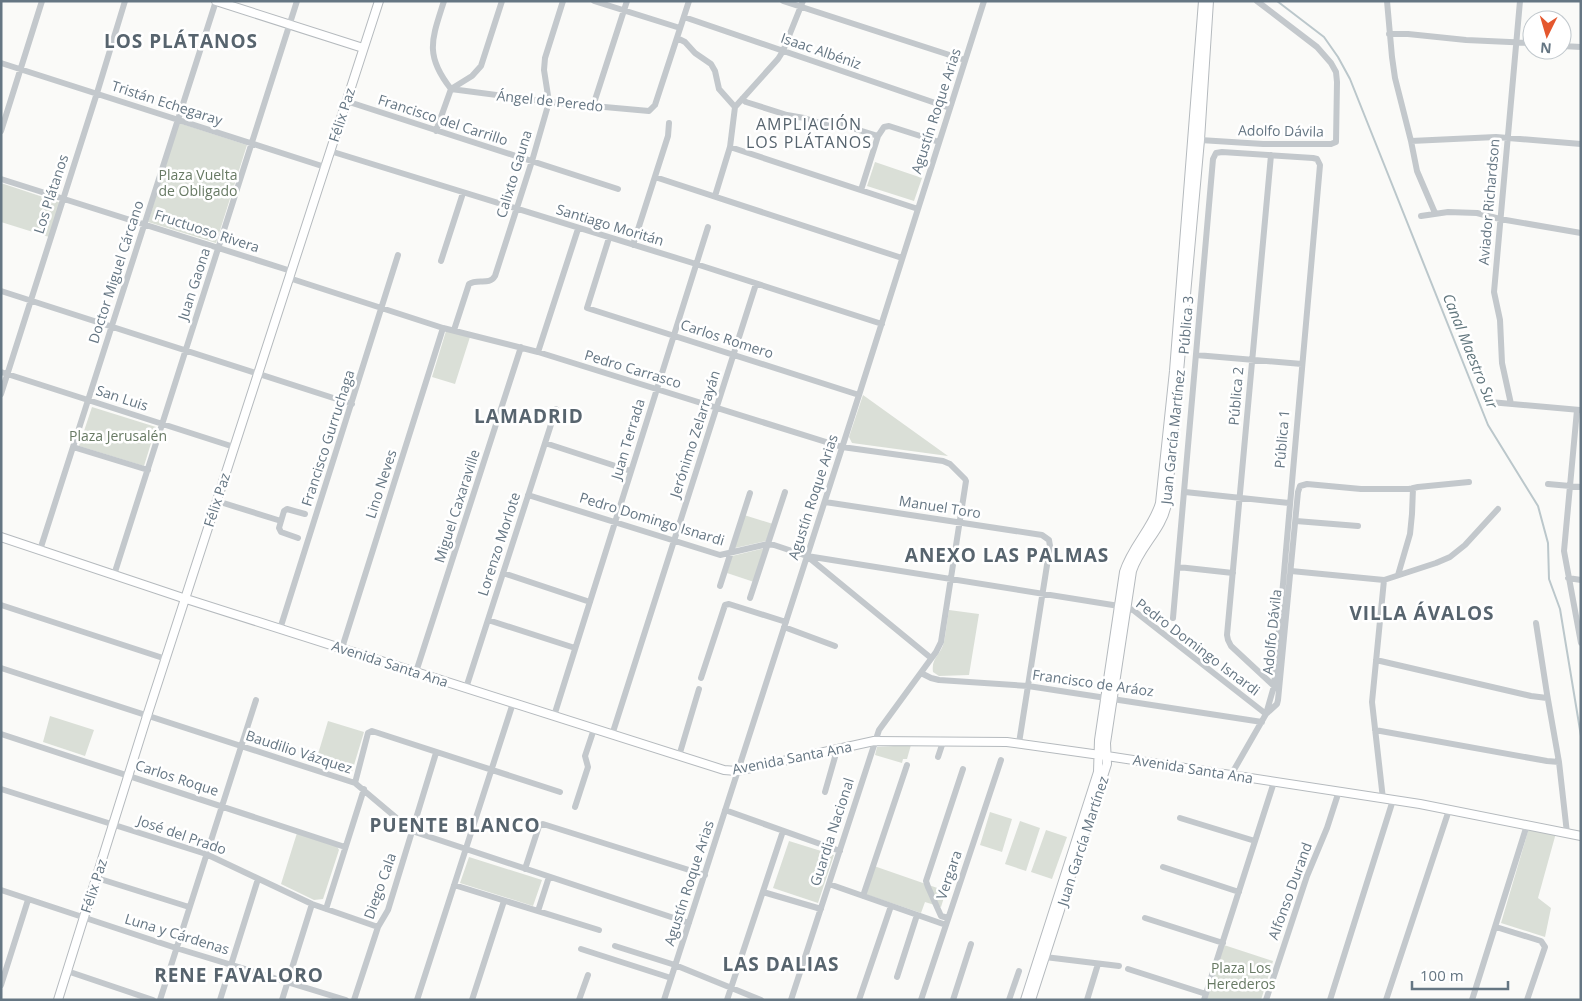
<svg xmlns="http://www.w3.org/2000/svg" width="1582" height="1001" font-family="'Open Sans',sans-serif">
<rect width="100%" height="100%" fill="#fafaf8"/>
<path fill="#dadfd7" d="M 179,123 L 247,145 L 216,243 L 148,222 Z
M 875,162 L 922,178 L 914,201 L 867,186 Z
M 1,183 L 61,203 L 49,237 L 1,222 Z
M 446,331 L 470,337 L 455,384 L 432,377 Z
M 863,395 L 948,456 L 852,443 L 849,437 Z
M 92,407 L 156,427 L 144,466 L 79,446 Z
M 744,515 L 773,524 L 766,541 L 735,548 Z
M 765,548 L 754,582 L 727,573 L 732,556 Z
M 949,610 L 979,614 L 969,675 L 939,676 L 933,672 C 931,657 941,655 944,642 C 946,632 947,621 949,610 Z
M 50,716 L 94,730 L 85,756 L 43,742 Z
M 328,721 L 364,732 L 351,775 L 315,764 Z
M 911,745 L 907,759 L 903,759 L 902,763 L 875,755 L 877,747 Z
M 990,812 L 1012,819 L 1002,852 L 980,845 Z
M 1020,821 L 1040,828 L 1026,871 L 1005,864 Z
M 1529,828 L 1556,833 L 1538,898 L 1551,908 L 1545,937 L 1501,923 Z
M 1046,830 L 1067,837 L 1052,879 L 1031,872 Z
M 297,833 L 337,846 L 339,850 L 323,899 L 314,900 L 281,884 Z
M 789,841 L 834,855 L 818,903 L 773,888 Z
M 469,857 L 542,880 L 533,906 L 460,883 Z
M 874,866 L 946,891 L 941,907 L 925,902 L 921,913 L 865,894 Z
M 1224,945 L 1273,961 L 1261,1000 L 1207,1000 Z"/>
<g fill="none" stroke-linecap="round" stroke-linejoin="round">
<path stroke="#bbc7cb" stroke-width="2" d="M 1277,1 L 1324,37 L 1338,57 L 1350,79 L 1488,425 L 1538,506 L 1548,543 L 1549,579 L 1560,609 L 1581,736"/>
<defs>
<path id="major" d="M 216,1 L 363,48
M 1,537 L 180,597 L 724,770 L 737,771 L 874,741 L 1007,742 L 1107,756 L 1420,804 L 1581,836
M 58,1000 L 147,716 L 379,1
M 1025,1000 L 1098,772 L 1099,740 L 1124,572 C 1132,546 1153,528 1160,503 L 1174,371 L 1203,1
M 1031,1000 L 1107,764 L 1106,743 L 1132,571 C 1140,546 1162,530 1167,504 L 1200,140 L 1209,1"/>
</defs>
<use href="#major" stroke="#b5babe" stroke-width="10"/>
<path stroke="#c3c8cc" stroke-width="6" d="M 444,1 C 432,39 424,55 451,89
M 594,1 L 680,28
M 783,1 L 965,60
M 1387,1 L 1392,57 L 1395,78 L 1411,141 L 1417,171 L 1435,213
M 684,17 L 950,108
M 1389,34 L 1408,34 L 1466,40 L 1532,43
M 677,38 L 685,42 L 695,53 L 711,64 L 715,71 L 719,89 L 735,107
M 1562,46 L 1581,47
M 1,63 L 325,167
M 451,89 L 549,102 L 649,111 L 655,105 L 689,1
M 742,99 L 746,102 L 787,115 L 804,118 L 824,124 L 836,123 L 878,136 L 884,127 L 889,126 L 939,142
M 346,101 L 618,189
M 593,106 L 627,1
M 1,131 L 42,1
M 436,131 L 451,89 L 472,76 L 481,66 L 502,1
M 1200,140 L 1263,144 L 1331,144 L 1336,142 L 1337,82 L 1336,72 L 1331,63 L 1317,47 L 1257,1
M 1411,141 L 1496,137 L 1581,144
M 730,147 L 918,209
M 330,151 L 696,264 L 882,324
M 1271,155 L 1227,635 L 1228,640 L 1231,646 L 1274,686
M 655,177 L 902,258
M 1,179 L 291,271
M 861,190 L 878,136
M 715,196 L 730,147 L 735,107 L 778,59 L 783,51 L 803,1
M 1421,216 L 1448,212 L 1477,213 L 1500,219 L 1581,233
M 609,238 L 587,308 L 859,395
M 633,245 L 668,136 L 669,123
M 441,261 L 463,193
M 289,278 L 443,328 L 538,352 L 842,447 L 943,461 L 950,464 L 965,479 L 966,481 L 941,642 L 936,652 L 879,730 L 791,1000
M 1,291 L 352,404
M 454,330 L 469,284 C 478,278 489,286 495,276 L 532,161 L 549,102 L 544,70 L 545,58 L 563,1
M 538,352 L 578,229
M 1196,355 L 1302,364
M 1,372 L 234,447
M 1,394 L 97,93 L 125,1
M 1490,402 L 1580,410
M 1511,404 L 1502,363 L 1500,320 L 1494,292 L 1520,1
M 1577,410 L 1564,551 L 1581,643
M 545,443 L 631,471
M 73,447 L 148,470
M 1548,484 L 1581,487
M 1185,492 L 1289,503
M 528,495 L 720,555 L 768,544 L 774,545 L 807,556 L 1119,606 L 1133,610 L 1266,714
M 217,501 L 281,521
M 825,502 L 1042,535 L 1049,540 L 1050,546 L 1019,743
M 1296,521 L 1358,526
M 298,538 L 281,532 L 279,528 L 284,511 L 287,509 L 305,514
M 40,550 L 216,1
M 808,557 L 931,658
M 1178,567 L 1233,573
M 1291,571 L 1384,580 L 1372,702 L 1383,799
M 503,573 L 590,602
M 114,575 L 297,1
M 1398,575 L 1410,534 L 1412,514 L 1413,488
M 1568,578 L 1581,580
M 1384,580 L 1436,563 L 1450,557 L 1465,545 L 1498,509
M 720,586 L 750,493
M 750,598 L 785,492
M 1,605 L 166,659
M 1173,618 L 1213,159 L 1216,153 L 1222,152 L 1313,158 L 1317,159 L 1320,165 L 1274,686 L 1266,714
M 488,620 L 575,648
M 1536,623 L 1547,694 L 1559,762 L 1567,833
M 784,627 L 835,646
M 280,629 L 398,255
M 342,648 L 443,328
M 1376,660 L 1531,696 L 1547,698
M 1,668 L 355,783 L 412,831 L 689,923
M 416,672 L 521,347
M 921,673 L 931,678 L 939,680 L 1028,686 L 1262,722
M 701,678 L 725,605 L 729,604 L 786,622
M 466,688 L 556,409
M 554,716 L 708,227
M 1375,730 L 1547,761 L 1559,762
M 1,734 L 345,847
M 612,735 L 756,284
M 679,756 L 699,689
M 938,757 L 943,742
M 1231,775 L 1266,714 L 1277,704 L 1278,700 L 1298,492 L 1300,486 L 1307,484 L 1361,489 L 1409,489 L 1418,487 L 1469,482
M 355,783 L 368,733 L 372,731 L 560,792
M 1,789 L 206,854 L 312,904 L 378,927
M 825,792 L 837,750
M 575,807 L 588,767 L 585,756 L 594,729
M 725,810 L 840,851
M 1180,818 L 1255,841
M 1163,867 L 1239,892
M 525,869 L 539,826 L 543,824 L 705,875
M 97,878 L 189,907
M 829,884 L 946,925
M 454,885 L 599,930
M 1,890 L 176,948 L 346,1000
M 763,892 L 821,909
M 863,896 L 907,765
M 326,909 L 364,789
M 538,911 L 549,877
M 948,918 L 941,916 L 928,887 L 926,881 L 963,769
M 1145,918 L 1223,943
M 1496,927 L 1541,941 L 1545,947 L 1527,1000
M 615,946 L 675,965 L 761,1000
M 581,949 L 671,978
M 1045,957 L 1119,966
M 1128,969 L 1206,994
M 67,971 L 153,1000
M 897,977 L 917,915
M 1,985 L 28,900
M 160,1000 L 256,700
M 220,1000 L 258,879
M 282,1000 L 312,904
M 354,1000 L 378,927 L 388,910 L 436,753
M 417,1000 L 513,703
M 472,1000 L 504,901
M 579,1000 L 588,975
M 664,1000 L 859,395 L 984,1
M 727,1000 L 783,831
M 859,1000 L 891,906
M 921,1000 L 1001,760
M 953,1000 L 971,944
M 1009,1000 L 1019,971
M 1087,1000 L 1098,964
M 1204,1000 L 1274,782
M 1266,1000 L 1307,876 L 1327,828 L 1339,791
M 1330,1000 L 1393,800
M 1386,1000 L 1449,810
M 1472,1000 L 1527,825"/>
<use href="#major" stroke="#fff" stroke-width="8"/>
</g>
<g text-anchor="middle" stroke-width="5" stroke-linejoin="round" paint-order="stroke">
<g font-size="14" fill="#657683" stroke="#fff">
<text transform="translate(821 51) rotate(19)" y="5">Isaac Albéniz</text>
<text transform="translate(550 101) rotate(6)" y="5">Ángel de Peredo</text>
<text transform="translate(167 103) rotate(18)" y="5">Tristán Echegaray</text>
<text transform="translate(936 111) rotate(-72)" y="5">Agustín Roque Arias</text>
<text transform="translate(342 115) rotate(-72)" y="5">Félix Paz</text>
<text transform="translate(443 120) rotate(18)" y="5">Francisco del Carrillo</text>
<text transform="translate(1281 131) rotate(1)" y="5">Adolfo Dávila</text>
<text transform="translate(514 174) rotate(-73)" y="5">Calixto Gauna</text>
<text transform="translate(51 194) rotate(-72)" y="5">Los Plátanos</text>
<text transform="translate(1489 202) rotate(-85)" y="5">Aviador Richardson</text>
<text transform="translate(610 225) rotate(17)" y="5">Santiago Moritán</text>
<text transform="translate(207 231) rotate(18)" y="5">Fructuoso Rivera</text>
<text transform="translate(116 272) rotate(-72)" y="5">Doctor Miguel Cárcano</text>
<text transform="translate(194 284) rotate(-72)" y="5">Juan Gaona</text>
<text transform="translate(1186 325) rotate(-85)" y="5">Pública 3</text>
<text transform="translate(727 339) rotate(18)" y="5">Carlos Romero</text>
<text transform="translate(633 369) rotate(17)" y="5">Pedro Carrasco</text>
<text transform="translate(1236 396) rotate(-85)" y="5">Pública 2</text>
<text transform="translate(122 398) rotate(18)" y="5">San Luis</text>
<text transform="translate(695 434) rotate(-72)" y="5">Jerónimo Zelarrayán</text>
<text transform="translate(1173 437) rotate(-84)" y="5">Juan García Martínez</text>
<text transform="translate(328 438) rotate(-72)" y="5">Francisco Gurruchaga</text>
<text transform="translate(628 439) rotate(-73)" y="5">Juan Terrada</text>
<text transform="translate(1282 439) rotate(-85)" y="5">Pública 1</text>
<text transform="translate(381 484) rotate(-72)" y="5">Lino Neves</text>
<text transform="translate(813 497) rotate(-72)" y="5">Agustín Roque Arias</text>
<text transform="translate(217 500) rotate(-72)" y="5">Félix Paz</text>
<text transform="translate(457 506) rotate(-72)" y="5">Miguel Caxaraville</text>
<text transform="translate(940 507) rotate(9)" y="5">Manuel Toro</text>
<text transform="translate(652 519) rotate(17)" y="5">Pedro Domingo Isnardi</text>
<text transform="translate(499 544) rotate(-72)" y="5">Lorenzo Morlote</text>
<text transform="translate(1272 632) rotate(-84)" y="5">Adolfo Dávila</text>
<text transform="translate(1198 647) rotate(37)" y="5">Pedro Domingo Isnardi</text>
<text transform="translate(390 664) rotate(18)" y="5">Avenida Santa Ana</text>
<text transform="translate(1093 683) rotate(8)" y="5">Francisco de Aráoz</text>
<text transform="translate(299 752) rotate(18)" y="5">Baudilio Vázquez</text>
<text transform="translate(792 758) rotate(-11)" y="5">Avenida Santa Ana</text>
<text transform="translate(1193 769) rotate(9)" y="5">Avenida Santa Ana</text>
<text transform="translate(177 778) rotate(18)" y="5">Carlos Roque</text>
<text transform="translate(832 832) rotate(-72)" y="5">Guardia Nacional</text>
<text transform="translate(182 835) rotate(19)" y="5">José del Prado</text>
<text transform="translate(1083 841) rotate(-72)" y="5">Juan García Martínez</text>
<text transform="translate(949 875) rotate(-71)" y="5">Vergara</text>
<text transform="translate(689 883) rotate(-72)" y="5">Agustín Roque Arias</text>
<text transform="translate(94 886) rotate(-72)" y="5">Félix Paz</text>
<text transform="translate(380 886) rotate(-70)" y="5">Diego Cala</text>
<text transform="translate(1290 891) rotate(-70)" y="5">Alfonso Durand</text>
<text transform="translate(177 934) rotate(17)" y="5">Luna y Cárdenas</text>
</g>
<g font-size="14" fill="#687a64" stroke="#fff">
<text x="198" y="180">Plaza Vuelta<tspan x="198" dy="16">de Obligado</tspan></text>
<text x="118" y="441">Plaza Jerusalén</text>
<text x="1241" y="973">Plaza Los<tspan x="1241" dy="16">Herederos</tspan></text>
</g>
<g font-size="15" font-style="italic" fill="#60757c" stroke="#fff">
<text transform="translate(1470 351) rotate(68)" y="5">Canal Maestro Sur</text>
</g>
<g font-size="16" letter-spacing="1" fill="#57646e" stroke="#fff">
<text x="809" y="130">AMPLIACIÓN<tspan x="809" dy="18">LOS PLÁTANOS</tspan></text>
</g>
<g font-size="19" font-weight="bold" letter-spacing="1" fill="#57646e" stroke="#fff">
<text x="181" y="48">LOS PLÁTANOS</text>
<text x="529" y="423">LAMADRID</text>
<text x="1007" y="562">ANEXO LAS PALMAS</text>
<text x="1422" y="620">VILLA ÁVALOS</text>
<text x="455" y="832">PUENTE BLANCO</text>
<text x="781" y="971">LAS DALIAS</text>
<text x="239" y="982">RENE FAVALORO</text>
</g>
</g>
<rect width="1582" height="1001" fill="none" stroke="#657683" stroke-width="5"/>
<g transform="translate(1547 35) rotate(185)"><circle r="24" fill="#ffffff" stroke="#c1c8cd"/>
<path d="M0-4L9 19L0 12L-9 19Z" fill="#e4572e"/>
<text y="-8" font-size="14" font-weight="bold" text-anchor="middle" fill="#657683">N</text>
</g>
<path d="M1412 981v8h96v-8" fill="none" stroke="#657683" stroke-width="2.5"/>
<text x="1420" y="981" font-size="15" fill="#657683" stroke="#ffffff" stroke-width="4" paint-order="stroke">100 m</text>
</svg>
